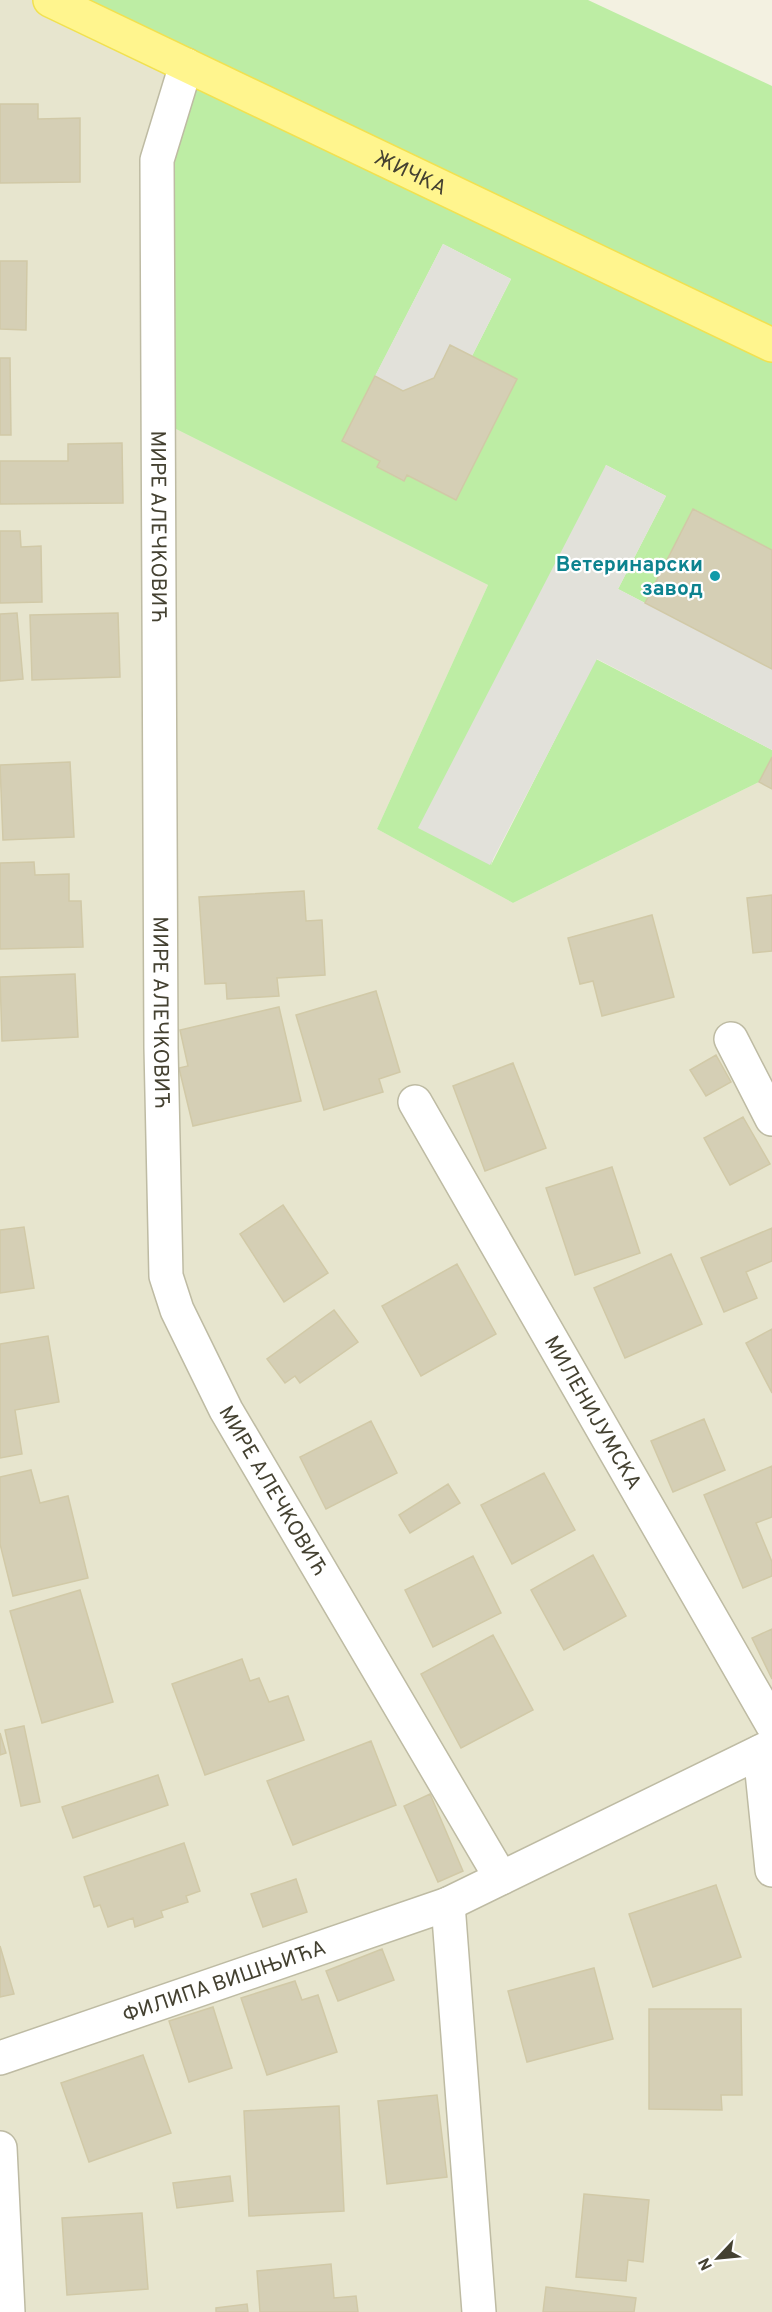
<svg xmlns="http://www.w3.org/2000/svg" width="772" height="2312" font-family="Overpass,sans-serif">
<rect width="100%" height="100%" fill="#f3f1e1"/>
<path fill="#e7e5ce" d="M 0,0 L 50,0 L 186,65 L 158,420 L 488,585 L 377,829 L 513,903 L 759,782 L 772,789 L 772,2312 L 0,2312 Z"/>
<path fill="#bdeda4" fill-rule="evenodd" d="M 50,0 L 588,0 L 772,86 L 772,550 L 694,509 L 645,603 L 618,589 L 666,496 L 606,465 L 491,865 L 596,659 L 772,750 L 772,757 L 759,782 L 513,903 L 377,829 L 488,585 L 158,420 L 157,160 L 186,65 ZM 443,244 L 511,279 L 472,356 L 517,379 L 456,500 L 407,475 L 403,481 L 377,467 L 380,461 L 342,441 Z"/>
<path fill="#e2e1da" d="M 443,244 L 511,279 L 472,356 L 450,345 L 434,378 L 403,391 L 375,376 Z
M 606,465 L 666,496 L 618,589 L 772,669 L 772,750 L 597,659 L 490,865 L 418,828 Z"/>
<path fill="#d5cfb5" stroke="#d1c9a7" stroke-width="1.5" d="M 0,104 L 38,104 L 38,119 L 80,118 L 80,182 L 0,183 Z
M 0,261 L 27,261 L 26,330 L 0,329 Z
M 450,345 L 517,379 L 456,500 L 407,475 L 404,481 L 377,467 L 380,461 L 342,441 L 375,376 L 403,391 L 434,378 Z
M 0,358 L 10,358 L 11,435 L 0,435 Z
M 122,443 L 123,503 L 0,504 L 0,461 L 68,461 L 68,444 Z
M 693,509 L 772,550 L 772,669 L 645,603 Z
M 0,531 L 20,531 L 21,547 L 41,546 L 42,602 L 0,603 Z
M 17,613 L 23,679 L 0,681 L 0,614 Z
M 118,613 L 120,677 L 32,680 L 30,615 Z
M 772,757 L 772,789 L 759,782 Z
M 70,762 L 74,837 L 3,840 L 0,765 Z
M 34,862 L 35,875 L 69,874 L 69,901 L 81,901 L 83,947 L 0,949 L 0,863 Z
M 304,891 L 306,921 L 322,920 L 325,975 L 277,978 L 279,996 L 227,999 L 226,983 L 205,984 L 199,897 Z
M 772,895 L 772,951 L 753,953 L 747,898 Z
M 652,915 L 674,997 L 602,1016 L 593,981 L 580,984 L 568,938 Z
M 75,974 L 78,1037 L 2,1041 L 0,977 Z
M 376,991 L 400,1072 L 379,1079 L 383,1092 L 324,1110 L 296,1015 Z
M 279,1007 L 301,1101 L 193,1126 L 179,1068 L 188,1066 L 180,1030 Z
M 716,1055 L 731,1082 L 706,1096 L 690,1070 Z
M 513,1063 L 546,1148 L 485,1171 L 453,1086 Z
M 743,1117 L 770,1164 L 730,1185 L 704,1138 Z
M 612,1167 L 640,1253 L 575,1275 L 546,1188 Z
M 283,1205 L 328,1273 L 284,1302 L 240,1234 Z
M 24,1227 L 34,1288 L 0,1293 L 0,1230 Z
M 772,1228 L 772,1261 L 746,1272 L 757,1298 L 724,1312 L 701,1258 Z
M 671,1254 L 702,1324 L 625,1358 L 594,1288 Z
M 457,1264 L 496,1334 L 421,1376 L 382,1306 Z
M 334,1310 L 358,1342 L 300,1383 L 295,1376 L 285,1383 L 267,1359 Z
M 772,1329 L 772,1393 L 746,1343 Z
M 48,1336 L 59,1402 L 15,1410 L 22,1454 L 0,1458 L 0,1344 Z
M 704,1419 L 725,1470 L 673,1492 L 651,1441 Z
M 371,1421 L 397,1473 L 326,1509 L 300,1457 Z
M 772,1466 L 772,1517 L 756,1523 L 772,1562 L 772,1576 L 743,1588 L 704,1495 Z
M 31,1470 L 40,1503 L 68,1496 L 88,1578 L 13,1596 L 0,1544 L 0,1477 Z
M 544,1473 L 575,1530 L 512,1564 L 481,1505 Z
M 448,1484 L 460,1503 L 410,1533 L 399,1515 Z
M 593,1555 L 626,1616 L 564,1650 L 531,1590 Z
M 473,1556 L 501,1613 L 433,1647 L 405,1590 Z
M 80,1590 L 113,1702 L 42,1723 L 10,1611 Z
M 772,1629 L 772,1679 L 752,1638 Z
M 493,1635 L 533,1710 L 461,1748 L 421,1674 Z
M 242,1659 L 250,1681 L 259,1678 L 269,1702 L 288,1696 L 304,1740 L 205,1775 L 172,1684 Z
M 24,1726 L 40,1802 L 21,1806 L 5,1730 Z
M 0,1733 L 6,1753 L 0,1755 Z
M 371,1741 L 396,1805 L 293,1845 L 267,1781 Z
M 158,1775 L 168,1805 L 73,1838 L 62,1807 Z
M 430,1794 L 463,1871 L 438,1882 L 404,1806 Z
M 184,1843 L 200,1891 L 186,1896 L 188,1902 L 161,1911 L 163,1917 L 135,1927 L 133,1918 L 108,1927 L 100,1905 L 94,1907 L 84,1877 Z
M 296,1879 L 307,1912 L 263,1927 L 251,1894 Z
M 716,1885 L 741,1957 L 653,1987 L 629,1914 Z
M 0,1946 L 14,1994 L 0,1997 Z
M 382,1949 L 394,1980 L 338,2001 L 326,1971 Z
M 594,1968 L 613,2039 L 527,2062 L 508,1991 Z
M 295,1981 L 302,2000 L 318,1995 L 337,2052 L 267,2075 L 241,1998 Z
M 213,2007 L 232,2068 L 189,2082 L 169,2021 Z
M 649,2009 L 741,2009 L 742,2095 L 721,2095 L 722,2110 L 649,2109 Z
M 143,2055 L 171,2133 L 89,2162 L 61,2083 Z
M 437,2095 L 447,2177 L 387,2184 L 378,2101 Z
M 339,2106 L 344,2211 L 249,2216 L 244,2111 Z
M 230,2176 L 233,2201 L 177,2208 L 173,2183 Z
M 584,2194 L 649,2200 L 643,2262 L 628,2260 L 626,2281 L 576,2277 Z
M 142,2213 L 148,2289 L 67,2295 L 62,2218 Z
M 331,2264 L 334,2298 L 356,2296 L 358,2312 L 260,2312 L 257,2271 Z
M 546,2287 L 636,2298 L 634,2312 L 543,2312 Z
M 247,2304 L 248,2312 L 216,2312 L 216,2308 Z"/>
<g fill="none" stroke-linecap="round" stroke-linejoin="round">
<defs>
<g id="minor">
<path id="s1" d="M 186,65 L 157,160 L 161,1048 L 166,1276 L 177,1310 L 226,1410 L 501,1878"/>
<path d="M 731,1039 L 772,1119"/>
<path id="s2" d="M 415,1102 L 772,1724"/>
<path d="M 760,1752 L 772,1870"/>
<path d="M 448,1904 L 479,2312"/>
<path id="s3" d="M 0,2058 L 448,1904 L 772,1746"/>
<path d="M 0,2148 L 8,2312"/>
</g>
<g id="major">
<path id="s4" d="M 50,0 L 772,345"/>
</g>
</defs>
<use href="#minor" stroke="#bebba3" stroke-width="36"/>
<use href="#major" stroke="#f1e150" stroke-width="36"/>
<use href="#minor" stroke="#fff" stroke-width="33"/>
<use href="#major" stroke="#fff58e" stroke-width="33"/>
</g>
<circle fill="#0f9aa8" stroke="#fff" stroke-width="2" cx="715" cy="576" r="6"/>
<g text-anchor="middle" stroke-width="4.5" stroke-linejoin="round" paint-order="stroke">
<g font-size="21" fill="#444131" stroke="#fff">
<text dy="7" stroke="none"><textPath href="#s4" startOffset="400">ЖИЧКА</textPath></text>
<text dy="7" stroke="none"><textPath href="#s1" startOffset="466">МИРЕ АЛЕЧКОВИЋ</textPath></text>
<text dy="7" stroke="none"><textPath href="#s1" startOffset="952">МИРЕ АЛЕЧКОВИЋ</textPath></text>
<text dy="7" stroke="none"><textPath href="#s2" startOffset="358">МИЛЕНИЈУМСКА</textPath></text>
<text dy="7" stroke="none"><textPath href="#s1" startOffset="1456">МИРЕ АЛЕЧКОВИЋ</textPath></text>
<text dy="7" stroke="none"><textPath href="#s3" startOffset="237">ФИЛИПА ВИШЊИЋА</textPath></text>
</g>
<g font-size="21" font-weight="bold" fill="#0d838f" stroke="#fff" text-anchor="end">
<text x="703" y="571">Ветеринарски<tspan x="703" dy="24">завод</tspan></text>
</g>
</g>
<g transform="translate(718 2258) rotate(244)" stroke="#ffffff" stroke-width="4.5" paint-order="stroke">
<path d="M0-4.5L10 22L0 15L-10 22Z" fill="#444131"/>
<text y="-9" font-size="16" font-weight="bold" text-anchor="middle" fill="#444131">N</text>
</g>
</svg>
